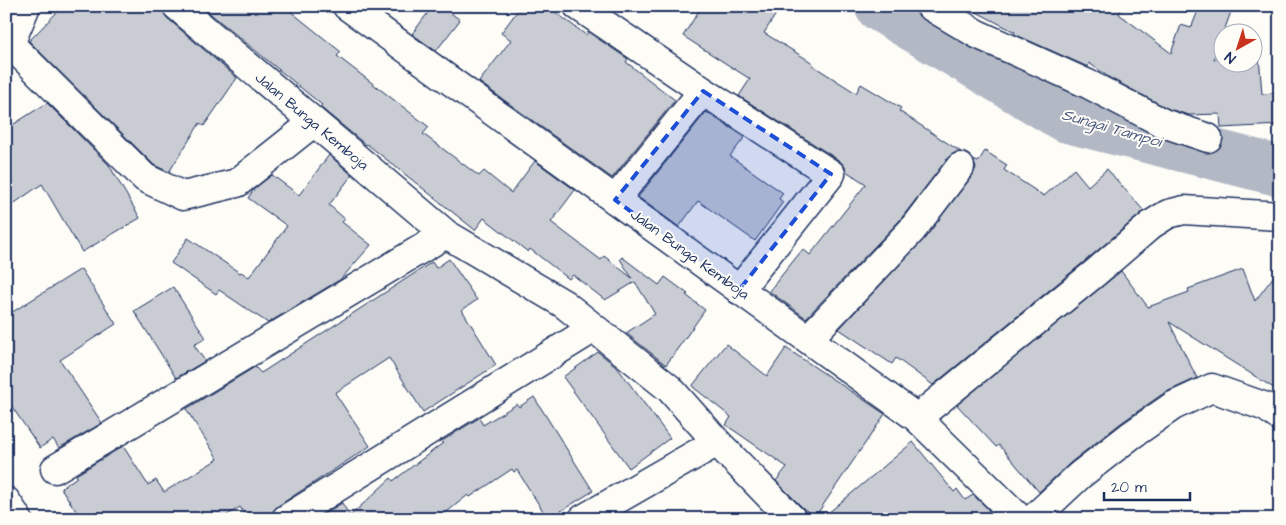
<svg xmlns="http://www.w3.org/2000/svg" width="1286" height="525" font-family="'Architects Daughter',sans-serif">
<rect width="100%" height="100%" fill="#fdfcf7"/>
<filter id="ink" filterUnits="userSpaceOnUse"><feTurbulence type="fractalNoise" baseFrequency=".02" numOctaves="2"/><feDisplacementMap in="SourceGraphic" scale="10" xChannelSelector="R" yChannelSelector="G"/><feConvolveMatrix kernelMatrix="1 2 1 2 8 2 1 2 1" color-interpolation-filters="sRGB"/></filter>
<g filter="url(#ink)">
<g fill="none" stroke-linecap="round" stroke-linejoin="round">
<path stroke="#b3b8c5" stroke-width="51" d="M 880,6 L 1066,117 L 1280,171"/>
</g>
<path fill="#c9ccd3" stroke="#1b2f5e" d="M 63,6 L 162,6 L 163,12 L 167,18 L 237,78 L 204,126 L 200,123 L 169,172 L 154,165 L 29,41 Z
M 201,6 L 284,6 L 341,52 L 337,56 L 429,127 L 423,134 L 479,176 L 484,171 L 511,193 L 535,161 L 575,190 L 551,222 L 601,260 L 604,256 L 632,278 L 620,259 L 622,257 L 659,285 L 665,277 L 688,294 L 686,295 L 705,310 L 666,365 L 626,333 L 655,314 L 635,282 L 605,300 L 573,275 L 569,279 L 530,249 L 528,252 L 484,218 L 475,230 L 367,144 L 366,145 L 320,107 L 322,105 Z
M 433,6 L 442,6 L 460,20 L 436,51 L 412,34 Z
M 521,6 L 547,6 L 586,35 L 588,32 L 628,59 L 626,62 L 675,100 L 612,178 L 479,82 L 511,40 L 501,33 Z
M 702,6 L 781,6 L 764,33 L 813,63 L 812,65 L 856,93 L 861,84 L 901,108 L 899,111 L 961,152 L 954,153 L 948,158 L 900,220 L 806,318 L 769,291 L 803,249 L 810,255 L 866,184 L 846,171 L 845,167 L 840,161 L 739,96 L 750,79 L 683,36 Z
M 965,6 L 1123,6 L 1119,14 L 1171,53 L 1181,25 L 1191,28 L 1200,6 L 1233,6 L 1214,59 L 1224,59 L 1224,62 L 1254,62 L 1254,57 L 1259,56 L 1262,94 L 1280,93 L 1280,125 L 1221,128 L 1220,114 L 1189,115 L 1169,109 L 1110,78 L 1089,63 L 1088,67 L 1014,34 L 1015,32 Z
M 47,103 L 109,165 L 140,218 L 82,252 L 42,184 L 6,209 L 6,129 Z
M 706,112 L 745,137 L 730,156 L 783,193 L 779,199 L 783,202 L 755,241 L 698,201 L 679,227 L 638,197 Z
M 985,151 L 1007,165 L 1004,170 L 1044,196 L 1074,169 L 1088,186 L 1107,169 L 1144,211 L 1085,261 L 933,385 L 896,358 L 892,364 L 839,329 L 924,239 L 972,176 L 976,168 L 973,160 L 978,162 Z
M 329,155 L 352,175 L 329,205 L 345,219 L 342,222 L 371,245 L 341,279 L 268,323 L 219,290 L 216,294 L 171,263 L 188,238 L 240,273 L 241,272 L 249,277 L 287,226 L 248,198 L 254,189 L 272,175 L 299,195 Z
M 449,259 L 477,300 L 462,310 L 496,365 L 423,412 L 389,358 L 335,393 L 370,446 L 278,506 L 273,511 L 270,519 L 248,519 L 240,507 L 221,519 L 81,519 L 61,488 L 77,477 L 76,475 L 123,446 L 148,485 L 156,480 L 164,492 L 218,459 L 186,409 L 255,367 L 261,373 L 432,262 L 436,268 Z
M 1280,268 L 1280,392 L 1169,322 L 1197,378 L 1164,393 L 1121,423 L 1070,463 L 1039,492 L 999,445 L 996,447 L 957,405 L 1121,271 L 1148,307 L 1189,292 L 1188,289 L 1243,269 L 1255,301 Z
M 81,269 L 116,324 L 60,360 L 102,423 L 59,448 L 53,439 L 40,448 L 6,398 L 6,316 Z
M 173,287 L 206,338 L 194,345 L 205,361 L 176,378 L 134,311 Z
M 726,344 L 767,376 L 786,348 L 885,414 L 815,517 L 803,508 L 776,481 L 787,467 L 726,425 L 731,417 L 693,387 L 693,385 Z
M 598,352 L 617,367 L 670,438 L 629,468 L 563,377 Z
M 534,397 L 593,491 L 548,519 L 517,470 L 514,472 L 512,469 L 470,497 L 468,495 L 438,519 L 316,519 L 342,503 L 350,516 L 391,478 L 393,481 L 443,443 L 442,441 L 479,418 L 483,425 L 517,404 L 519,407 Z
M 913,442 L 954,492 L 957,489 L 965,500 L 973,495 L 987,508 L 994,519 L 821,519 Z"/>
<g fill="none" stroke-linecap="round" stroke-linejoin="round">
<defs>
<path id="minor" d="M 177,6 L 446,234 L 564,304 L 670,389 L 717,442 L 792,519
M 347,6 L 917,418 L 1020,519
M 578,6 L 703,91 L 831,174 L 739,290
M 930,6 L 977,34 L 1088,84 L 1163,123 L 1208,138
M 10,44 L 145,178 L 183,196 L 237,183 L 314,122
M 6,47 L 10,44 L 26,6
M 615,200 L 703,91
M 808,339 L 912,230 L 960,167
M 917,418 L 1095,273 L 1152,224 L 1168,214 L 1184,210 L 1280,216
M 55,469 L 446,234
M 6,501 L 18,519
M 286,519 L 594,328
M 583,519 L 717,442
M 1033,519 L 1080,475 L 1130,436 L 1173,406 L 1212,388 L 1266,407 L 1280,417"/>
</defs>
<use href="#minor" stroke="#1b2f5e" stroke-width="31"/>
<use href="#minor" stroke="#fdfcf7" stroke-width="28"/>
</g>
</g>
<path fill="#1d4ed8" fill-opacity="0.2" stroke="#1d4ed8" stroke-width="4" stroke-dasharray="10 6" stroke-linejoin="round" d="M 703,91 L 831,174 L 739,290 L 615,200 Z"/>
<g text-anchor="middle" stroke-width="4" stroke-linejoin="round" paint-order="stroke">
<g font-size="15" fill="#1b2f5e" stroke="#fdfcf7">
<text transform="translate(312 121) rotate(40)" y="5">Jalan Bunga Kemboja</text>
<text transform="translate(690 254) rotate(36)" y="5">Jalan Bunga Kemboja</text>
</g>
<g font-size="16" font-style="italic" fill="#49587d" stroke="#fdfcf7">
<text transform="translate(1112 127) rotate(16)" y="6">Sungai Tampoi</text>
</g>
</g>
<rect width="1286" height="525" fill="none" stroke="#fdfcf7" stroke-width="25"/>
<rect x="12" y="12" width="1261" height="500" fill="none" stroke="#1b2f5e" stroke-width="2" filter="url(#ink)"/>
<g transform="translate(1238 48) rotate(219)"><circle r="24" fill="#fdfcf7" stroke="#a3aaba"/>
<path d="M0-4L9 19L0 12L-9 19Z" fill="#c8321e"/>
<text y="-8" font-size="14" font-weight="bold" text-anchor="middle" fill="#1b2f5e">N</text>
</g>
<path d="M1104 492v8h86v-8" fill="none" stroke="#1b2f5e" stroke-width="2.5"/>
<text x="1111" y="492" font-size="15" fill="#1b2f5e" stroke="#fdfcf7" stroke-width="4" paint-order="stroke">20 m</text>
</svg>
